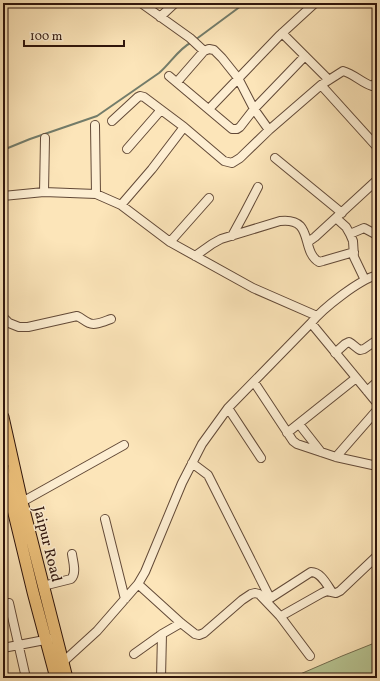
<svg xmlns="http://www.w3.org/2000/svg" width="380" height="681" font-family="Vollkorn,serif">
<rect width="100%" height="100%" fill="#fce5b9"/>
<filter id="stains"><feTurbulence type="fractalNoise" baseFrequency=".005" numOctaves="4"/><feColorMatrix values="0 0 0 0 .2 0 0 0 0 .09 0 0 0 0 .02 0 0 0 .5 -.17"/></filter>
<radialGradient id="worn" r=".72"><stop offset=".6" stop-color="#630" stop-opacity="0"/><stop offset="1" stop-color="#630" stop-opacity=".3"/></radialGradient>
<path fill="#b8c694" stroke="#746e50" d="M 377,642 L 377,678 L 291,678 L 342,656 Z"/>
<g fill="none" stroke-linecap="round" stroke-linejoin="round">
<path stroke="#737c6a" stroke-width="2" d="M 195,40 L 245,3
M 3,150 L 30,139 L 97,116 L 159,73 C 170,64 178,49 192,42"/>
<defs>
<path id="minor" d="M 141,3 L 190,38 L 204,51
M 160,17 L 175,3
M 282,33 L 329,80
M 169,76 L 232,129 L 237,129 L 240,127 L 254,109 L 305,56
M 177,82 L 204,51 L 209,49 L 214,50 L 222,58 L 238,78 L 254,109 L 269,130
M 321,85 L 377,147
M 209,109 L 279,36 L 315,3
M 112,121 L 138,97 L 140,96 L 144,97 L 184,127 L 224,161 L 232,163 L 240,158 L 269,130 L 321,85 L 343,71 C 354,74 362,83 372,86 L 377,82
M 95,125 L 96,194
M 127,149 L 161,110
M 275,158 L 342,213
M 44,192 L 45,138
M 3,196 L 44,192 L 96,194 L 121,205 L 170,242 L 253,288 L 317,316
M 121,205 L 152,169 L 184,127
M 336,218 L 346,227 L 350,234 L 353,241 L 354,257 L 365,280
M 350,234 L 364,228 L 377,235
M 232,236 L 244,214 L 258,187
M 170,242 L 209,198
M 308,242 L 315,237 L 377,180
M 195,256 L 212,244 L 221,239 L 280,221 C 315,217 300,251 319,262 L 323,261 L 354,252
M 3,317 L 9,323 L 19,327 L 28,327 L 77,316 C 82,318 84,321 89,323 C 95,326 105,321 111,319
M 311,323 L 377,403
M 335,353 L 345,344 L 349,342 C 353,344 356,348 360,350 L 364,349 L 377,340
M 254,382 L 293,441 L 297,444 L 336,457 L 377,466
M 367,391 L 377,382
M 228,408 L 261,458
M 299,424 L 321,452
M 287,433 L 356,378
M 336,457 L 377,410
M 192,463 L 208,475 L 270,598
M 22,502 L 124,445
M 105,519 L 125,599
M 138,584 L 181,623 L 195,634 L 199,635 L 204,633 L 242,600 L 251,594 L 255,593 L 259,594 L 280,616 L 283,615 L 322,593 L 327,591 L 336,593 L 340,591 L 377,556
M 43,586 L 71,579 C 77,573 73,562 72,554
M 266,601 L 311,572 C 321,572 327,585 332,592
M 9,603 L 26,678
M 280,616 L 310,656
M 3,648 L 50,639
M 134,654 L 162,634 L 181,623
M 59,664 L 63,662 L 97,631 L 138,584 L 145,572 L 182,483 L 202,444 L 228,408 L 311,323 C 323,308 359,280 377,275
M 161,678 L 162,634"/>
<path id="major" d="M 3,417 L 22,502 L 67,678
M 3,468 L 33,592 L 56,678"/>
</defs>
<use href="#minor" stroke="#624937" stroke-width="10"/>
<use href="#major" stroke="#2f150c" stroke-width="13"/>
<use href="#minor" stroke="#fdeed2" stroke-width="8"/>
<use href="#major" stroke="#eec27c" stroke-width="11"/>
</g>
<g text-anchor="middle" stroke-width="3" stroke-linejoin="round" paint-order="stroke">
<g font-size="15" fill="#2f150c" stroke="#fdeed2">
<text transform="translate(48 544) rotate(76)" y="5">Jaipur Road</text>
</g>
</g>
<rect width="380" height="681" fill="none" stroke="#fce5b9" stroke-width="16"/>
<rect x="4" y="4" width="372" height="673" fill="none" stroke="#2f150c" stroke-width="2"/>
<rect x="8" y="8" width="364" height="665" fill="none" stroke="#2f150c"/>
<path d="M24 40v6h100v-6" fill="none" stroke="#2f150c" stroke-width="2"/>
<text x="30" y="40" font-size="12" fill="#2f150c" stroke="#fdeed2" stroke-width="3" paint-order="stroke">100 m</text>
<rect width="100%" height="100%" filter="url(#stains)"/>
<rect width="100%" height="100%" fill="url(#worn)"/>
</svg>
